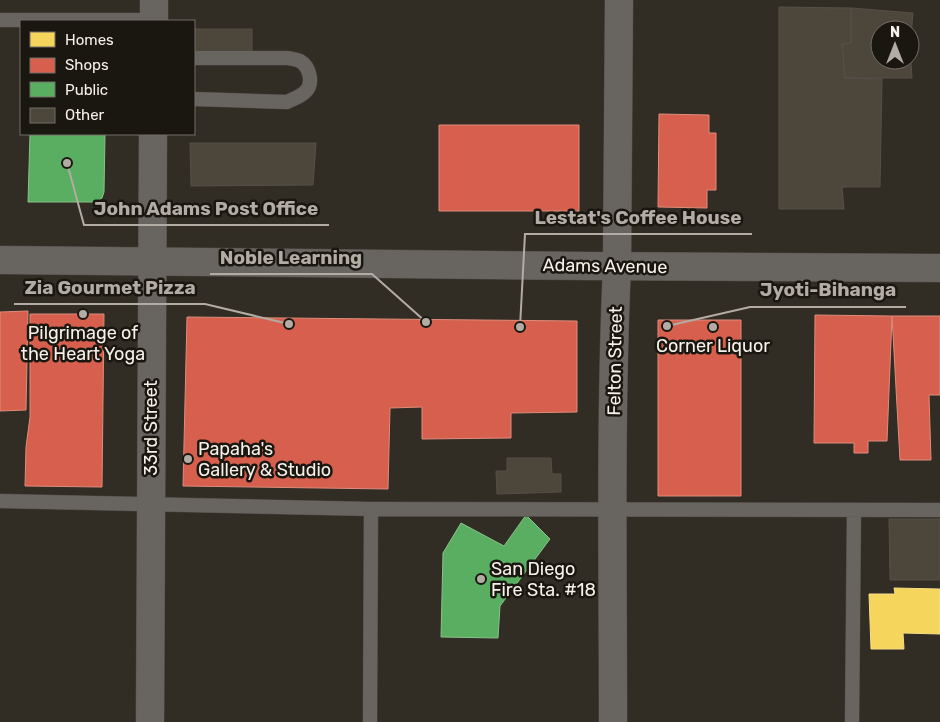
<svg xmlns="http://www.w3.org/2000/svg" width="940" height="722" font-family="Rubik,sans-serif">
<rect width="100%" height="100%" fill="#312d25"/>
<path fill="#f6d55c" stroke="#f6dd86" d="M 894,588 L 940,589 L 940,634 L 903,633 L 904,649 L 871,649 L 869,594 L 895,594 Z"/>
<path fill="#d6604d" stroke="#e08c7c" d="M 659,114 L 709,115 L 709,133 L 716,133 L 716,190 L 707,190 L 707,208 L 658,207 Z
M 439,125 L 579,125 L 579,211 L 439,211 Z
M 28,311 L 26,410 L 0,411 L 0,312 Z
M 30,314 L 104,314 L 102,487 L 25,486 L 26,447 L 30,417 Z
M 815,315 L 892,316 L 887,441 L 868,441 L 868,453 L 854,453 L 854,443 L 814,443 Z
M 892,316 L 940,316 L 940,395 L 929,395 L 931,460 L 900,460 Z
M 187,317 L 577,321 L 577,412 L 511,413 L 511,438 L 422,439 L 422,407 L 390,408 L 388,489 L 183,486 Z
M 658,320 L 741,320 L 741,496 L 658,496 Z"/>
<path fill="#5aae61" stroke="#89c28a" d="M 30,134 L 105,134 L 104,192 L 102,198 L 96,202 L 28,202 Z
M 526,515 L 550,539 L 500,606 L 498,638 L 441,637 L 443,553 L 461,523 L 504,546 Z"/>
<path fill="#4d473b" stroke="#545049" fill-rule="evenodd" d="M 779,7 L 851,8 L 851,43 L 842,44 L 845,78 L 882,79 L 880,187 L 842,187 L 844,209 L 779,209 Z
M 851,8 L 913,13 L 910,47 L 912,78 L 845,78 L 842,44 L 851,43 ZM 880,30 L 910,30 L 910,60 L 880,60 Z
M 195,29 L 252,29 L 252,56 L 195,56 Z
M 190,143 L 316,143 L 313,185 L 191,186 Z
M 507,458 L 551,458 L 552,474 L 561,474 L 561,492 L 497,494 L 496,471 L 507,471 Z
M 889,519 L 940,519 L 940,580 L 890,580 Z"/>
<g fill="none" stroke-linecap="round" stroke-linejoin="round">
<defs>
<path id="service" d="M 0,20 L 154,20
M 194,58 L 288,58 C 291,59 296,59 300,61 C 310,67 314,84 305,92 C 300,97 293,99 287,102 L 194,99
M 0,501 L 371,509 L 940,510
M 370,722 L 371,509
M 852,722 L 854,511"/>
<path id="minor" d="M 154,21 L 154,0
M 150,722 L 153,134
M 613,722 C 613,570 610,418 617,266 L 619,0"/>
<path id="secondary" d="M 0,260 L 588,266 L 940,268"/>
</defs>
<use href="#service" stroke="#4d4943" stroke-width="15"/>
<use href="#minor" stroke="#4d4943" stroke-width="29"/>
<use href="#secondary" stroke="#4d4943" stroke-width="29"/>
<use href="#service" stroke="#68645f" stroke-width="14"/>
<use href="#minor" stroke="#68645f" stroke-width="28"/>
<use href="#secondary" stroke="#68645f" stroke-width="28"/>
</g>
<g fill="#b2aca4" stroke="#1a1711" stroke-width="2">
<circle cx="83" cy="314" r="5"/>
<circle cx="713" cy="327" r="5"/>
<circle cx="188" cy="459" r="5"/>
<circle cx="481" cy="579" r="5"/>
</g>
<g text-anchor="middle" stroke-width="5" stroke-linejoin="round" paint-order="stroke">
<g font-size="18" fill="#f7f1e9" stroke="#1a1711">
<text transform="translate(605 266) rotate(1)" y="6">Adams Avenue</text>
<text transform="translate(615 361) rotate(-89)" y="6">Felton Street</text>
<text transform="translate(151 428) rotate(-90)" y="6">33rd Street</text>
</g>
<g font-size="18" fill="#f7f1e9" stroke="#1a1711">
<text x="83" y="339">Pilgrimage of<tspan x="83" dy="21">the Heart Yoga</tspan></text>
<text x="713" y="352">Corner Liquor</text>
<text x="198" y="455" text-anchor="start">Papaha's<tspan x="198" dy="21">Gallery &amp; Studio</tspan></text>
<text x="491" y="575" text-anchor="start">San Diego<tspan x="491" dy="21">Fire Sta. #18</tspan></text>
</g>
</g>
<path fill="none" stroke="#b2aca4" stroke-width="2" d="M67 163L84 225H329M520 327L525 234H752M426 322L372 274H210M289 324L205 304H14M667 326L750 307H906"/>
<g fill="#b2aca4" stroke="#1a1711" stroke-width="2">
<circle cx="67" cy="163" r="5"/>
<circle cx="520" cy="327" r="5"/>
<circle cx="426" cy="322" r="5"/>
<circle cx="289" cy="324" r="5"/>
<circle cx="667" cy="326" r="5"/>
</g>
<g font-size="19" text-anchor="middle" font-weight="bold" fill="#b2aca4" stroke="#1a1711" stroke-width="5" stroke-linejoin="round" paint-order="stroke">
<text x="206" y="215">John Adams Post Office</text>
<text x="638" y="224">Lestat's Coffee House</text>
<text x="291" y="264">Noble Learning</text>
<text x="110" y="294">Zia Gourmet Pizza</text>
<text x="828" y="296">Jyoti-Bihanga</text>
</g>
<rect x="20" y="20" width="175" height="115" fill="#1a1711" stroke="#726e67"/>
<rect x="30" y="32" width="25" height="15" fill="#f6d55c" stroke="#726e67"/>
<text x="65" y="45" font-size="15" fill="#f7f1e9">Homes</text>
<rect x="30" y="58" width="25" height="15" fill="#d6604d" stroke="#726e67"/>
<text x="65" y="70" font-size="15" fill="#f7f1e9">Shops</text>
<rect x="30" y="82" width="25" height="15" fill="#5aae61" stroke="#726e67"/>
<text x="65" y="95" font-size="15" fill="#f7f1e9">Public</text>
<rect x="30" y="108" width="25" height="15" fill="#4d473b" stroke="#726e67"/>
<text x="65" y="120" font-size="15" fill="#f7f1e9">Other</text>
<g transform="translate(895 45)"><circle r="24" fill="#1a1711" stroke="#726e67"/>
<path d="M0-4L9 19L0 12L-9 19Z" fill="#b2aca4"/>
<text y="-8" font-size="14" font-weight="bold" text-anchor="middle" fill="#f7f1e9">N</text>
</g>
</svg>
